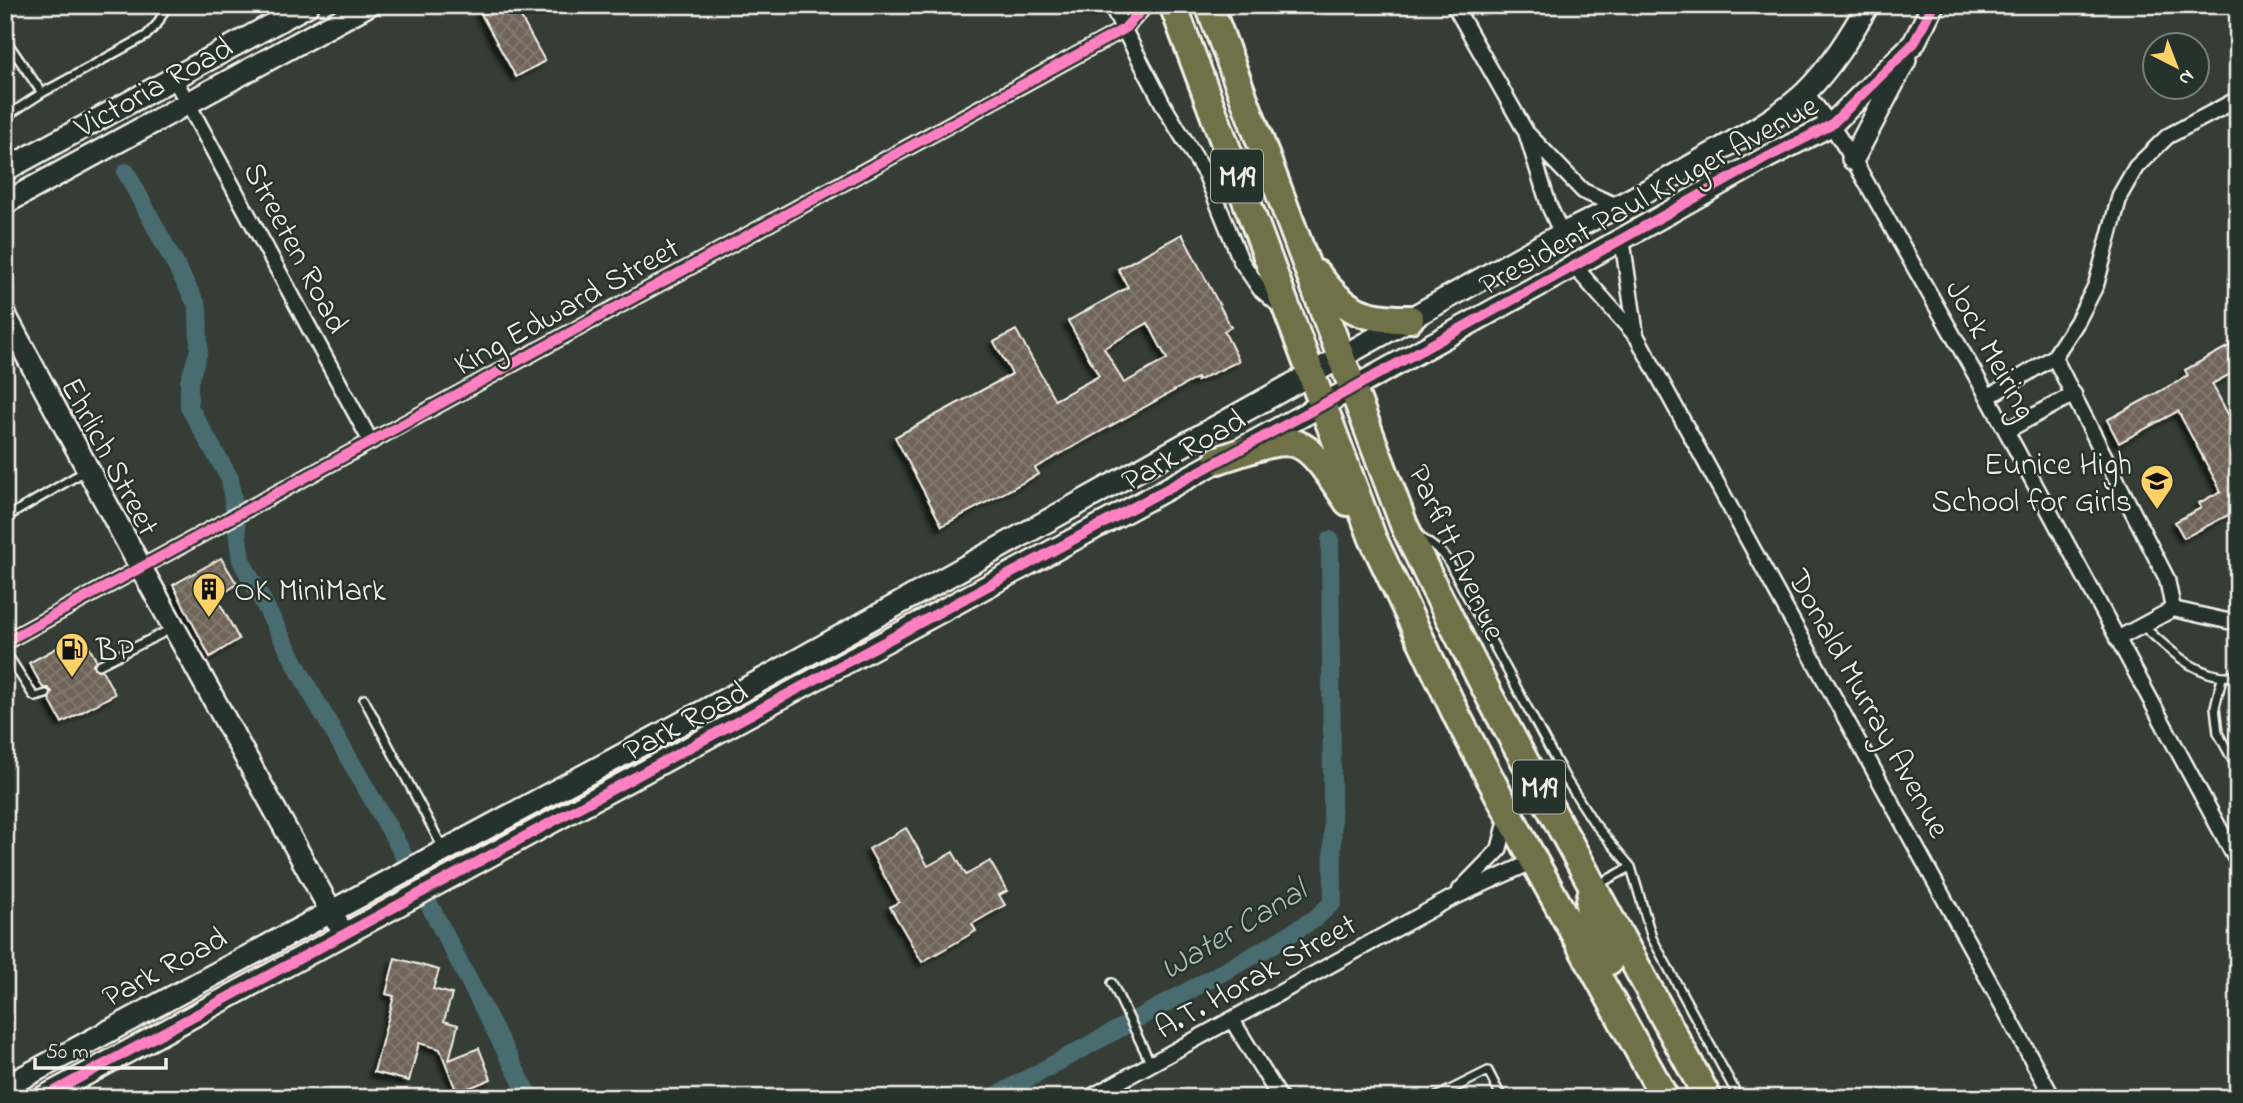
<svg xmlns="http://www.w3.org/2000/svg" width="2243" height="1103" font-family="'Indie Flower',sans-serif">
<defs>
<pattern id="building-cross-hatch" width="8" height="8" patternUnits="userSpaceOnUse" patternTransform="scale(1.75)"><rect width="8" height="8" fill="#6f6459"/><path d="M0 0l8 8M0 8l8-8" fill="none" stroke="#847b71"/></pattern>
<filter id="shadow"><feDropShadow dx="-4.5" dy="4.5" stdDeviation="2" flood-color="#0009"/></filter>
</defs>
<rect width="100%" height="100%" fill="#353d36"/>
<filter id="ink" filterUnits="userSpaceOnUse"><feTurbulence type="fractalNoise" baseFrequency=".0143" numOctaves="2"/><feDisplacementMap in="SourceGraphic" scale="14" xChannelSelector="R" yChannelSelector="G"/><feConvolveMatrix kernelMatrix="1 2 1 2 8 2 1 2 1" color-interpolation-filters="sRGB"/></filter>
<g filter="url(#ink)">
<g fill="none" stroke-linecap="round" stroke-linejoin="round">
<path stroke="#496c70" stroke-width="18" d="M 126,172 L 198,307 L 199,350 L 189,382 L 189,407 L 230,479 L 241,560 L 309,689 L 394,837 L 530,1098
M 992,1098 L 1267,948 L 1316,918 L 1333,902 L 1330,540"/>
</g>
<path fill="url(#building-cross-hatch)" stroke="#f4f1e8" stroke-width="2" fill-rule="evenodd" filter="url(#shadow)" d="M 476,5 L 514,5 L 545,61 L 516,77 Z
M 1182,234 L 1231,327 L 1224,331 L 1239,361 L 1197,381 L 1197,378 L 1035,468 L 1039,474 L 942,526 L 895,437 L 1012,374 L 994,342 L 1016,330 L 1055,400 L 1099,376 L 1068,321 L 1128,287 L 1118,269 ZM 1148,323 L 1167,359 L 1124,383 L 1104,348 Z
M 2238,341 L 2238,370 L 2212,384 L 2228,414 L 2238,408 L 2238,510 L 2184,538 L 2175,522 L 2201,508 L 2199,503 L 2221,491 L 2178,411 L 2119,443 L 2107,420 L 2188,376 L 2185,370 Z
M 221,558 L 237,584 L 217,598 L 239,639 L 210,657 L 173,585 Z
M 82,634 L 96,660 L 93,664 L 94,668 L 102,670 L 115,694 L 62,723 L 49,699 L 52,692 L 48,688 L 43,688 L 29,663 Z
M 906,828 L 928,866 L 953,852 L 966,875 L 990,861 L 1007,891 L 999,895 L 1005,905 L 972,924 L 976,931 L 922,962 L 890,907 L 899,902 L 869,849 Z
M 395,958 L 439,970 L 433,989 L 452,994 L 444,1021 L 458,1025 L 449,1060 L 479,1048 L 491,1079 L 457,1093 L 440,1049 L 419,1043 L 409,1081 L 374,1072 L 394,996 L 386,994 Z"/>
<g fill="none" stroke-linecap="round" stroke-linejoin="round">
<defs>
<path id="lane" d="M 5,39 L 42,93
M 5,117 L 42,93 L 146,36 L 158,23 L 167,5
M 5,518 L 85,471
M 1418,535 L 1442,553 L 1447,559 L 1567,781 L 1594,823 L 1631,867 L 1652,938 L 1739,1098
M 2143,626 C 2170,650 2199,681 2238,676
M 5,651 L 33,695 L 36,697 L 46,694
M 99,665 L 171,629
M 2222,678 L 2215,707 L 2218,733 L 2238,770
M 364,699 L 444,850
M 1597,885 L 1631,867
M 1112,983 L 1151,1064
M 1434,1098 L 1488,1071 L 1502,1098"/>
<path id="street" d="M 1111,5 L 1165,108 L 1206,175 L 1241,261 L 1260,289 L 1282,308
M 1454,5 L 1526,132 L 1549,206 L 1562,234
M 174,78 L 371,442
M 1805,92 L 1831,125 L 1853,159 L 1988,397 L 2238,863
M 1527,133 L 1583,191 L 1619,207
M 1622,238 L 1636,335
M 1574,266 L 1637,337 L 2053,1098
M 2054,357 L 2167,579 L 2173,609
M 1988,397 L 2054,357 L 2077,322 L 2096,285 L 2120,195 L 2136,167 L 2168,136 L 2238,99
M 2006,431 L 2074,394
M 2117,639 L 2173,609 L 2227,621 L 2238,618
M 5,642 L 1124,29 L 1146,5
M 1460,890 L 1499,850 L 1508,816
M 1232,1020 L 1280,1098
M 1089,1098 L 1448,900 L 1534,861"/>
<path id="secondary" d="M 1853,159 L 1905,60
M 5,170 L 308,5
M 5,203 L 368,5
M 5,315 L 141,568 L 337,922
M 5,1087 L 771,675 L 1562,234 C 1611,211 1657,186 1703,159 C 1738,139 1776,120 1806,92 C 1831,67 1850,36 1868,5
M 42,1098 L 1322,405 L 1574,266 L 1766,158 L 1831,125 L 1914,43 L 1933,5"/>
<path id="highway" d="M 1173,5 L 1373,539 L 1458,718 L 1534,861 L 1665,1098
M 1209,5 L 1404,525 L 1433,585 L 1491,699 L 1708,1098
M 1317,274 C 1344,311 1365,320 1410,319
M 1218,460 C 1300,433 1299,429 1348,502
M 1594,887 C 1582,915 1595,937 1609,961"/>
</defs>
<use href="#lane" stroke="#f4f1e8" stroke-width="12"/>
<use href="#street" stroke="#f4f1e8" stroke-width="19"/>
<use href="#secondary" stroke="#f4f1e8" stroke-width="26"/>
<use href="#highway" stroke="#f4f1e8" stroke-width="32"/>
<use href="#lane" stroke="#26332d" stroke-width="7"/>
<use href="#street" stroke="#26332d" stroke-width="14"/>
<use href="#secondary" stroke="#26332d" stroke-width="21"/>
<use href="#highway" stroke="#6f704a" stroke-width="26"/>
<defs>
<path id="cycleway" d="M 5,642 L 1124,29 L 1146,5
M 42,1098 L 1322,405 L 1574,266 L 1766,158 L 1831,125 L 1914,43 L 1933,5"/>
</defs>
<use href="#cycleway" stroke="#26332d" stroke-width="15"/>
<use href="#cycleway" stroke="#ff80c0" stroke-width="10"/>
</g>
</g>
<defs>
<symbol id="school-pin" viewBox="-11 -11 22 30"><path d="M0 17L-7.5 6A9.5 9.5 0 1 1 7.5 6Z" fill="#ffd166" stroke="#26332d"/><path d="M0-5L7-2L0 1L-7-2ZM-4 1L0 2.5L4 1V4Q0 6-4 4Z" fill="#111"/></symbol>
<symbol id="building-pin" viewBox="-11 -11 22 30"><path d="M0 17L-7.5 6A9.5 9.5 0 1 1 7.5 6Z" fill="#ffd166" stroke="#26332d"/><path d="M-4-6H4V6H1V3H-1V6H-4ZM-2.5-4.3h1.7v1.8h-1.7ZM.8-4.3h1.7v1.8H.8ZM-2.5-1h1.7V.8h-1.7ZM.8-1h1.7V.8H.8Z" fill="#111"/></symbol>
<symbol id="fuel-pin" viewBox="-11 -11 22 30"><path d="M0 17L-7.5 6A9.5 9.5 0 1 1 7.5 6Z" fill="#ffd166" stroke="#26332d"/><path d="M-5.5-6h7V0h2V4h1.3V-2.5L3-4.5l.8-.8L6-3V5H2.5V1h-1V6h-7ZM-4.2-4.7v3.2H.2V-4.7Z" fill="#111"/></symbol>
</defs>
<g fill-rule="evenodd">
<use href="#school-pin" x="2138" y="462" width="38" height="52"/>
<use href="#building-pin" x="190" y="570" width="38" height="52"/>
<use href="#fuel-pin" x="53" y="630" width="38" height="52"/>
</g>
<g text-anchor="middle" stroke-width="5" stroke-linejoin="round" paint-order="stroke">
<g fill="#26332d" stroke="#b6b8b0" stroke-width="2">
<rect x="1211" y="149.5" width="52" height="53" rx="5"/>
<rect x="1513" y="760.5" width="52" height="53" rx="5"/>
</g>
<g font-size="30" font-weight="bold" fill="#f4f1e8">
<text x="1237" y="186">M19</text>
<text x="1539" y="797">M19</text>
</g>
<g font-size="32" fill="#f4f1e8" stroke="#26332d">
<text transform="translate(153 86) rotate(-29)" y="11">Victoria Road</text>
<text transform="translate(1648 194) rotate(-29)" y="11">President Paul Kruger Avenue</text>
<text transform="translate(297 247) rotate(62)" y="11">Streeten Road</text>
<text transform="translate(566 305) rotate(-29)" y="11">King Edward Street</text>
<text transform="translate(1992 349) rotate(61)" y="11">Jock Meiring</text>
<text transform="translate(1183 449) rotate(-29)" y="11">Park Road</text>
<text transform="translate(111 456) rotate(62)" y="11">Ehrlich Street</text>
<text transform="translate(1458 552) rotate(65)" y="11">Parfitt Avenue</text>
<text transform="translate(1870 703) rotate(61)" y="11">Donald Murray Avenue</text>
<text transform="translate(685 720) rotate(-28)" y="11">Park Road</text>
<text transform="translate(164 966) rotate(-28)" y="11">Park Road</text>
<text transform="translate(1255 975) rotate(-29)" y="11">A.T. Horak Street</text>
</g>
<g font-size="32" fill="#f4f1e8" stroke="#26332d" text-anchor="start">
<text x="2132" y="474" text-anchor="end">Eunice High<tspan x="2132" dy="37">School for Girls</tspan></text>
<text x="234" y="600">OK MiniMark</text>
<text x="96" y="660">BP</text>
</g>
<g font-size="33" font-style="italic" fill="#b0bcb8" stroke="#26332d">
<text transform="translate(1232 928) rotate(-31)" y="12">Water Canal</text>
</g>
</g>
<rect width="2243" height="1103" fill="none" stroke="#26332d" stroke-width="28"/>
<rect x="14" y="14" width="2215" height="1075" fill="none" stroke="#f4f1e8" stroke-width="2.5" filter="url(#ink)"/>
<g transform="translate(2176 66) rotate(138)"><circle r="33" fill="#26332d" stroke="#787f78" stroke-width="2"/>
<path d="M0-5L12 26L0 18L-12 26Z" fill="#ffd166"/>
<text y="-10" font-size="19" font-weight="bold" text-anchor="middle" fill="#f4f1e8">N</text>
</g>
<path d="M35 1058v10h131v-10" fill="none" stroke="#f4f1e8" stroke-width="3.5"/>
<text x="46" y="1058" font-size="21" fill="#f4f1e8" stroke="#26332d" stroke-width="5" paint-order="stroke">50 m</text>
</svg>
